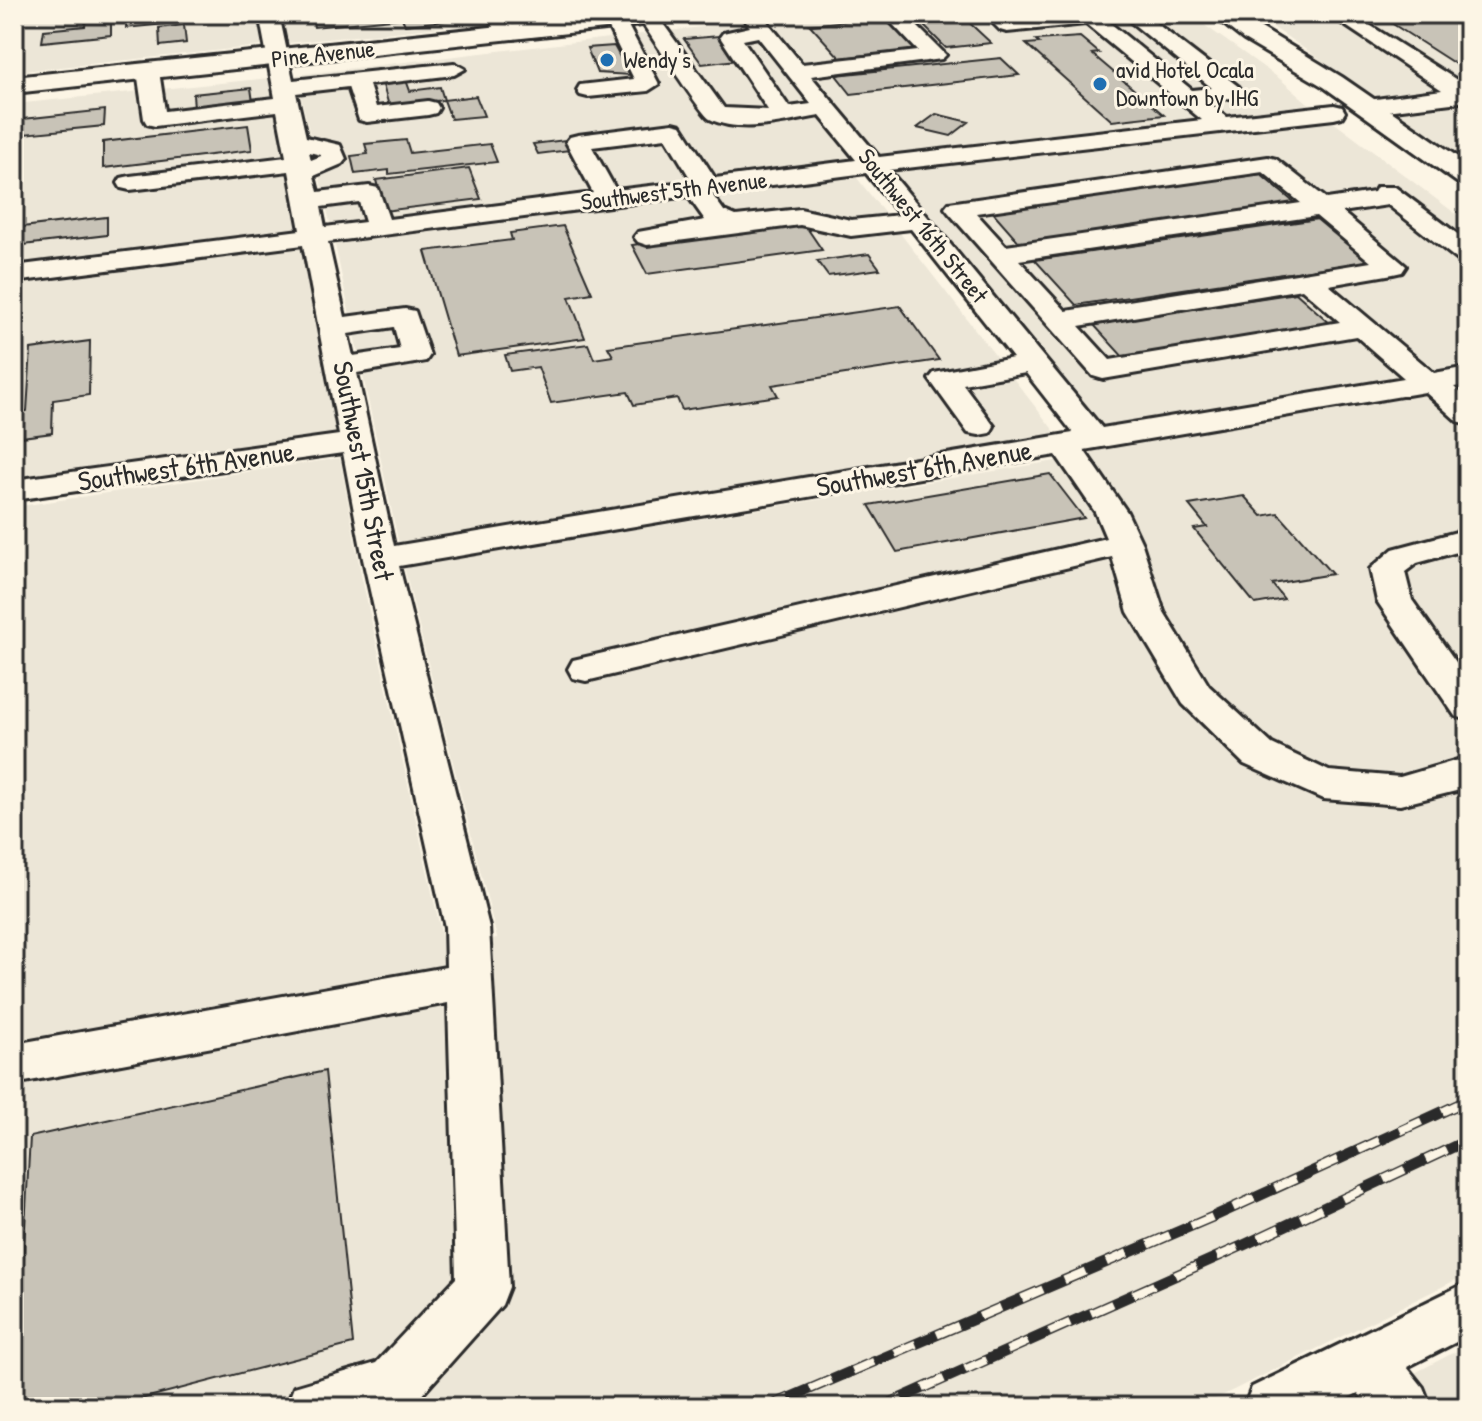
<svg xmlns="http://www.w3.org/2000/svg" width="1482" height="1421" font-family="'Patrick Hand',sans-serif">
<rect width="100%" height="100%" fill="#fcf5e5"/>
<filter id="ink" filterUnits="userSpaceOnUse"><feTurbulence type="fractalNoise" baseFrequency=".0125" numOctaves="2"/><feDisplacementMap in="SourceGraphic" scale="16" xChannelSelector="R" yChannelSelector="G"/><feConvolveMatrix kernelMatrix="1 2 1 2 8 2 1 2 1" color-interpolation-filters="sRGB"/></filter>
<g filter="url(#ink)">
<path fill="#ece6d7" d="M 14,14 L 256,14 L 262,46 L 14,72 Z
M 282,14 L 568,14 L 288,43 Z
M 799,14 L 1189,14 L 1280,79 L 1315,109 L 883,159 L 767,19 Z
M 1254,14 L 1468,14 L 1468,162 Z
M 744,22 L 856,162 L 331,227 L 296,75 Z
M 269,78 L 299,231 L 14,267 L 14,104 Z
M 1328,118 L 1468,223 L 1468,367 L 1105,428 L 892,169 Z
M 854,174 L 1058,436 L 399,545 L 334,240 Z
M 302,244 L 336,436 L 14,480 L 14,280 Z
M 1468,386 L 1468,1274 L 1199,1407 L 14,1407 L 14,507 L 340,458 L 361,574 L 445,950 L 497,938 L 404,567 L 1074,458 L 1071,454 Z
M 1468,1345 L 1468,1407 L 1347,1407 L 1409,1376 Z"/>
<path fill="#c8c3b7" stroke="#2b2b2b" stroke-width="2" d="M 185,14 L 185,22 L 126,28 L 126,16 Z
M 311,14 L 465,14 L 467,19 L 405,25 L 402,18 L 314,27 Z
M 912,14 L 960,14 L 991,43 L 946,48 Z
M 1426,14 L 1468,14 L 1468,68 L 1463,69 L 1385,19 Z
M 111,16 L 111,35 L 42,42 L 44,30 L 85,26 L 86,18 Z
M 883,17 L 916,50 L 840,58 L 810,25 Z
M 184,25 L 186,43 L 160,46 L 159,28 Z
M 719,36 L 737,60 L 702,64 L 684,39 Z
M 1080,37 L 1099,53 L 1092,54 L 1164,115 L 1112,121 L 1026,44 L 1039,43 L 1036,40 Z
M 614,46 L 630,75 L 597,73 L 587,48 Z
M 1001,58 L 1019,75 L 851,94 L 836,75 Z
M 406,80 L 410,91 L 440,87 L 444,100 L 476,96 L 484,116 L 451,119 L 444,100 L 389,106 L 382,82 Z
M 251,88 L 253,102 L 194,109 L 193,94 Z
M 105,110 L 104,126 L 14,135 L 14,120 Z
M 936,114 L 969,122 L 951,136 L 917,128 Z
M 248,125 L 252,150 L 103,168 L 103,142 Z
M 406,140 L 410,153 L 490,144 L 497,162 L 389,174 L 389,170 L 355,174 L 351,156 L 368,154 L 365,144 Z
M 565,140 L 570,150 L 538,154 L 533,144 Z
M 469,168 L 481,199 L 384,211 L 376,180 Z
M 1260,174 L 1296,204 L 1020,243 L 991,210 Z
M 107,217 L 107,235 L 14,246 L 14,228 Z
M 1325,218 L 1377,260 L 1076,305 L 1035,260 Z
M 803,222 L 822,250 L 647,274 L 632,245 Z
M 563,226 L 592,293 L 569,297 L 585,338 L 456,356 L 425,251 L 512,240 L 510,233 Z
M 869,254 L 880,269 L 828,276 L 817,261 Z
M 1296,293 L 1331,324 L 1124,358 L 1093,324 Z
M 900,306 L 939,360 L 772,385 L 778,396 L 682,410 L 677,398 L 634,405 L 628,392 L 551,403 L 538,367 L 510,371 L 505,355 L 588,344 L 594,359 L 613,356 L 608,347 Z
M 90,341 L 89,395 L 53,400 L 52,433 L 14,438 L 14,413 L 27,411 L 31,349 Z
M 1050,474 L 1084,518 L 897,552 L 869,505 Z
M 1244,496 L 1262,516 L 1278,513 L 1332,574 L 1272,584 L 1284,599 L 1255,604 L 1194,529 L 1207,527 L 1189,505 Z
M 325,1071 L 353,1344 L 110,1407 L 15,1407 L 30,1137 Z"/>
<g fill="none" stroke-linecap="round" stroke-linejoin="round">
<defs>
<path id="minor" d="M 259,14 L 279,14 L 293,80 L 454,63 L 465,69 L 454,75 L 369,85 L 376,107 L 428,101 L 436,103 L 439,108 L 436,113 L 428,115 L 367,122 L 359,120 L 348,87 L 296,93 L 306,137 L 340,145 L 346,159 L 342,164 L 314,176 L 318,192 L 369,186 L 378,188 L 389,219 L 593,193 L 566,142 L 570,137 L 578,135 L 673,123 L 681,125 L 715,178 L 856,160 L 820,116 C 788,121 742,135 710,119 C 700,113 650,34 639,18 L 642,14 L 656,14 L 724,108 L 768,110 L 720,37 L 723,33 L 750,27 L 740,14 L 761,14 L 802,64 L 918,51 L 883,14 L 905,14 L 946,55 L 942,59 L 811,76 L 879,157 L 1202,120 L 1086,24 L 1007,32 L 1000,30 L 984,14 L 1006,14 L 1012,19 L 1099,14 L 1192,90 L 1212,88 L 1121,14 L 1144,14 L 1239,87 L 1242,92 L 1239,97 L 1207,101 L 1227,117 L 1334,105 L 1342,107 L 1345,112 L 1342,117 L 1334,119 L 889,170 L 1102,428 L 1404,378 L 1356,336 L 1103,379 L 1093,376 L 949,213 L 945,208 L 949,203 L 1268,157 L 1276,159 L 1327,199 L 1374,192 L 1377,187 L 1395,187 L 1468,242 L 1468,263 L 1459,261 L 1388,205 L 1342,212 L 1406,266 L 1402,272 L 1393,274 L 1329,285 L 1434,373 L 1468,367 L 1468,385 L 1454,387 L 1468,399 L 1468,424 L 1457,421 L 1425,392 L 1084,450 L 1127,512 L 1142,544 L 1164,612 L 1209,686 L 1272,744 L 1329,771 L 1400,777 L 1468,757 L 1468,788 L 1400,805 L 1323,799 L 1244,764 L 1183,704 L 1128,612 L 1112,557 L 586,681 L 573,678 L 568,669 L 573,660 L 586,657 L 1106,538 L 1095,512 L 1056,455 L 399,566 L 489,927 L 509,1287 L 502,1305 L 412,1406 L 286,1407 L 294,1387 L 376,1363 L 456,1278 L 448,1003 L 14,1084 L 14,1044 L 446,967 L 445,927 L 363,559 L 343,453 L 14,500 L 14,480 L 339,435 L 303,245 L 14,282 L 14,266 L 300,230 L 289,171 L 130,190 L 121,188 L 118,183 L 121,178 L 130,176 L 286,157 L 277,111 L 155,126 L 147,124 L 144,119 L 137,71 L 148,65 L 159,71 L 165,111 L 275,98 ZM 758,37 L 811,104 L 789,107 L 743,40 ZM 666,138 L 692,181 L 616,190 L 592,147 ZM 309,152 L 321,155 L 321,156 L 311,160 ZM 1263,172 L 1301,203 L 1006,246 L 976,213 ZM 866,173 L 900,215 L 851,220 L 800,209 L 736,216 L 724,211 L 711,193 ZM 688,196 L 705,220 L 638,232 L 634,237 L 638,242 L 647,245 L 800,225 L 851,236 L 911,229 L 1013,358 L 934,373 L 929,379 L 968,433 L 979,435 L 990,433 L 994,426 L 963,384 L 1026,373 L 1073,433 L 394,546 L 357,373 L 426,361 L 430,355 L 415,311 L 405,309 L 345,317 L 328,242 ZM 359,202 L 365,222 L 325,227 L 321,207 ZM 1316,216 L 1371,262 L 1066,311 L 1019,260 ZM 1302,289 L 1340,322 L 1110,360 L 1079,326 ZM 394,327 L 400,349 L 353,356 L 348,334 Z
M 487,14 L 507,14 L 517,35 L 514,39 L 500,39 Z
M 1328,14 L 1352,14 L 1468,87 L 1468,101 L 1369,113 L 1361,111 L 1358,106 L 1361,101 L 1442,90 Z
M 616,16 L 626,22 L 659,84 L 648,91 L 588,97 L 580,95 L 577,90 L 580,85 L 634,79 L 606,22 Z
M 1468,529 L 1468,549 L 1417,563 L 1405,572 L 1412,600 L 1468,679 L 1468,720 L 1455,716 L 1377,601 L 1370,569 L 1393,549 Z
M 1468,1282 L 1468,1336 L 1407,1367 L 1423,1387 L 1431,1407 L 1369,1407 L 1358,1393 L 1330,1407 L 1244,1407 L 1252,1387 Z"/>
<path id="major" d="M 1211,14 L 1238,14 L 1342,77 L 1468,164 L 1468,185 L 1458,183 L 1324,87 L 1244,40 Z"/>
<path id="highway" d="M 613,14 L 691,14 L 687,19 L 679,21 L 14,93 L 14,77 Z"/>
</defs>
<use href="#minor" stroke="#2b2b2b" stroke-width="6"/>
<use href="#major" stroke="#2b2b2b" stroke-width="6"/>
<use href="#highway" stroke="#2b2b2b" stroke-width="6"/>
<use href="#minor" fill="#fcf5e5" fill-rule="evenodd"/>
<use href="#major" fill="#fcf5e5" fill-rule="evenodd"/>
<use href="#highway" fill="#fcf5e5" fill-rule="evenodd"/>
<defs>
<path id="rail" d="M 768,1407 L 1217,1215 L 1468,1100
M 881,1407 L 1246,1244 L 1468,1140"/>
</defs>
<use href="#rail" stroke="#2b2b2b" stroke-width="11"/>
<use href="#rail" stroke="#fcf5e5" stroke-width="8" stroke-dasharray="23" stroke-linecap="butt"/>
</g>
</g>
<g fill="#1f6fb2" stroke="#fcf5e5" stroke-width="3">
<circle cx="607" cy="60" r="8"/>
<circle cx="1100" cy="84" r="8"/>
</g>
<g text-anchor="middle" stroke-width="6" stroke-linejoin="round" paint-order="stroke">
<g font-size="24" fill="#2b2b2b" stroke="#fcf5e5">
<text transform="translate(323 54) rotate(-6)" y="8">Pine Avenue</text>
<text transform="translate(674 191) rotate(-7)" y="8">Southwest 5th Avenue</text>
<text transform="translate(923 226) rotate(51)" y="8">Southwest 16th Street</text>
</g>
<g font-size="24" fill="#2b2b2b" stroke="#fcf5e5" text-anchor="start">
<text x="623" y="68">Wendy's</text>
<text x="1116" y="78">avid Hotel Ocala<tspan x="1116" dy="28">Downtown by IHG</tspan></text>
</g>
<g font-size="28" fill="#2b2b2b" stroke="#fcf5e5">
<text transform="translate(186 466) rotate(-8)" y="10">Southwest 6th Avenue</text>
<text transform="translate(924 468) rotate(-10)" y="10">Southwest 6th Avenue</text>
<text transform="translate(364 471) rotate(79)" y="10">Southwest 15th Street</text>
</g>
</g>
<rect width="1482" height="1421" fill="none" stroke="#fcf5e5" stroke-width="48"/>
<rect x="24" y="24" width="1434" height="1373" fill="none" stroke="#2b2b2b" stroke-width="3" filter="url(#ink)"/>
</svg>
